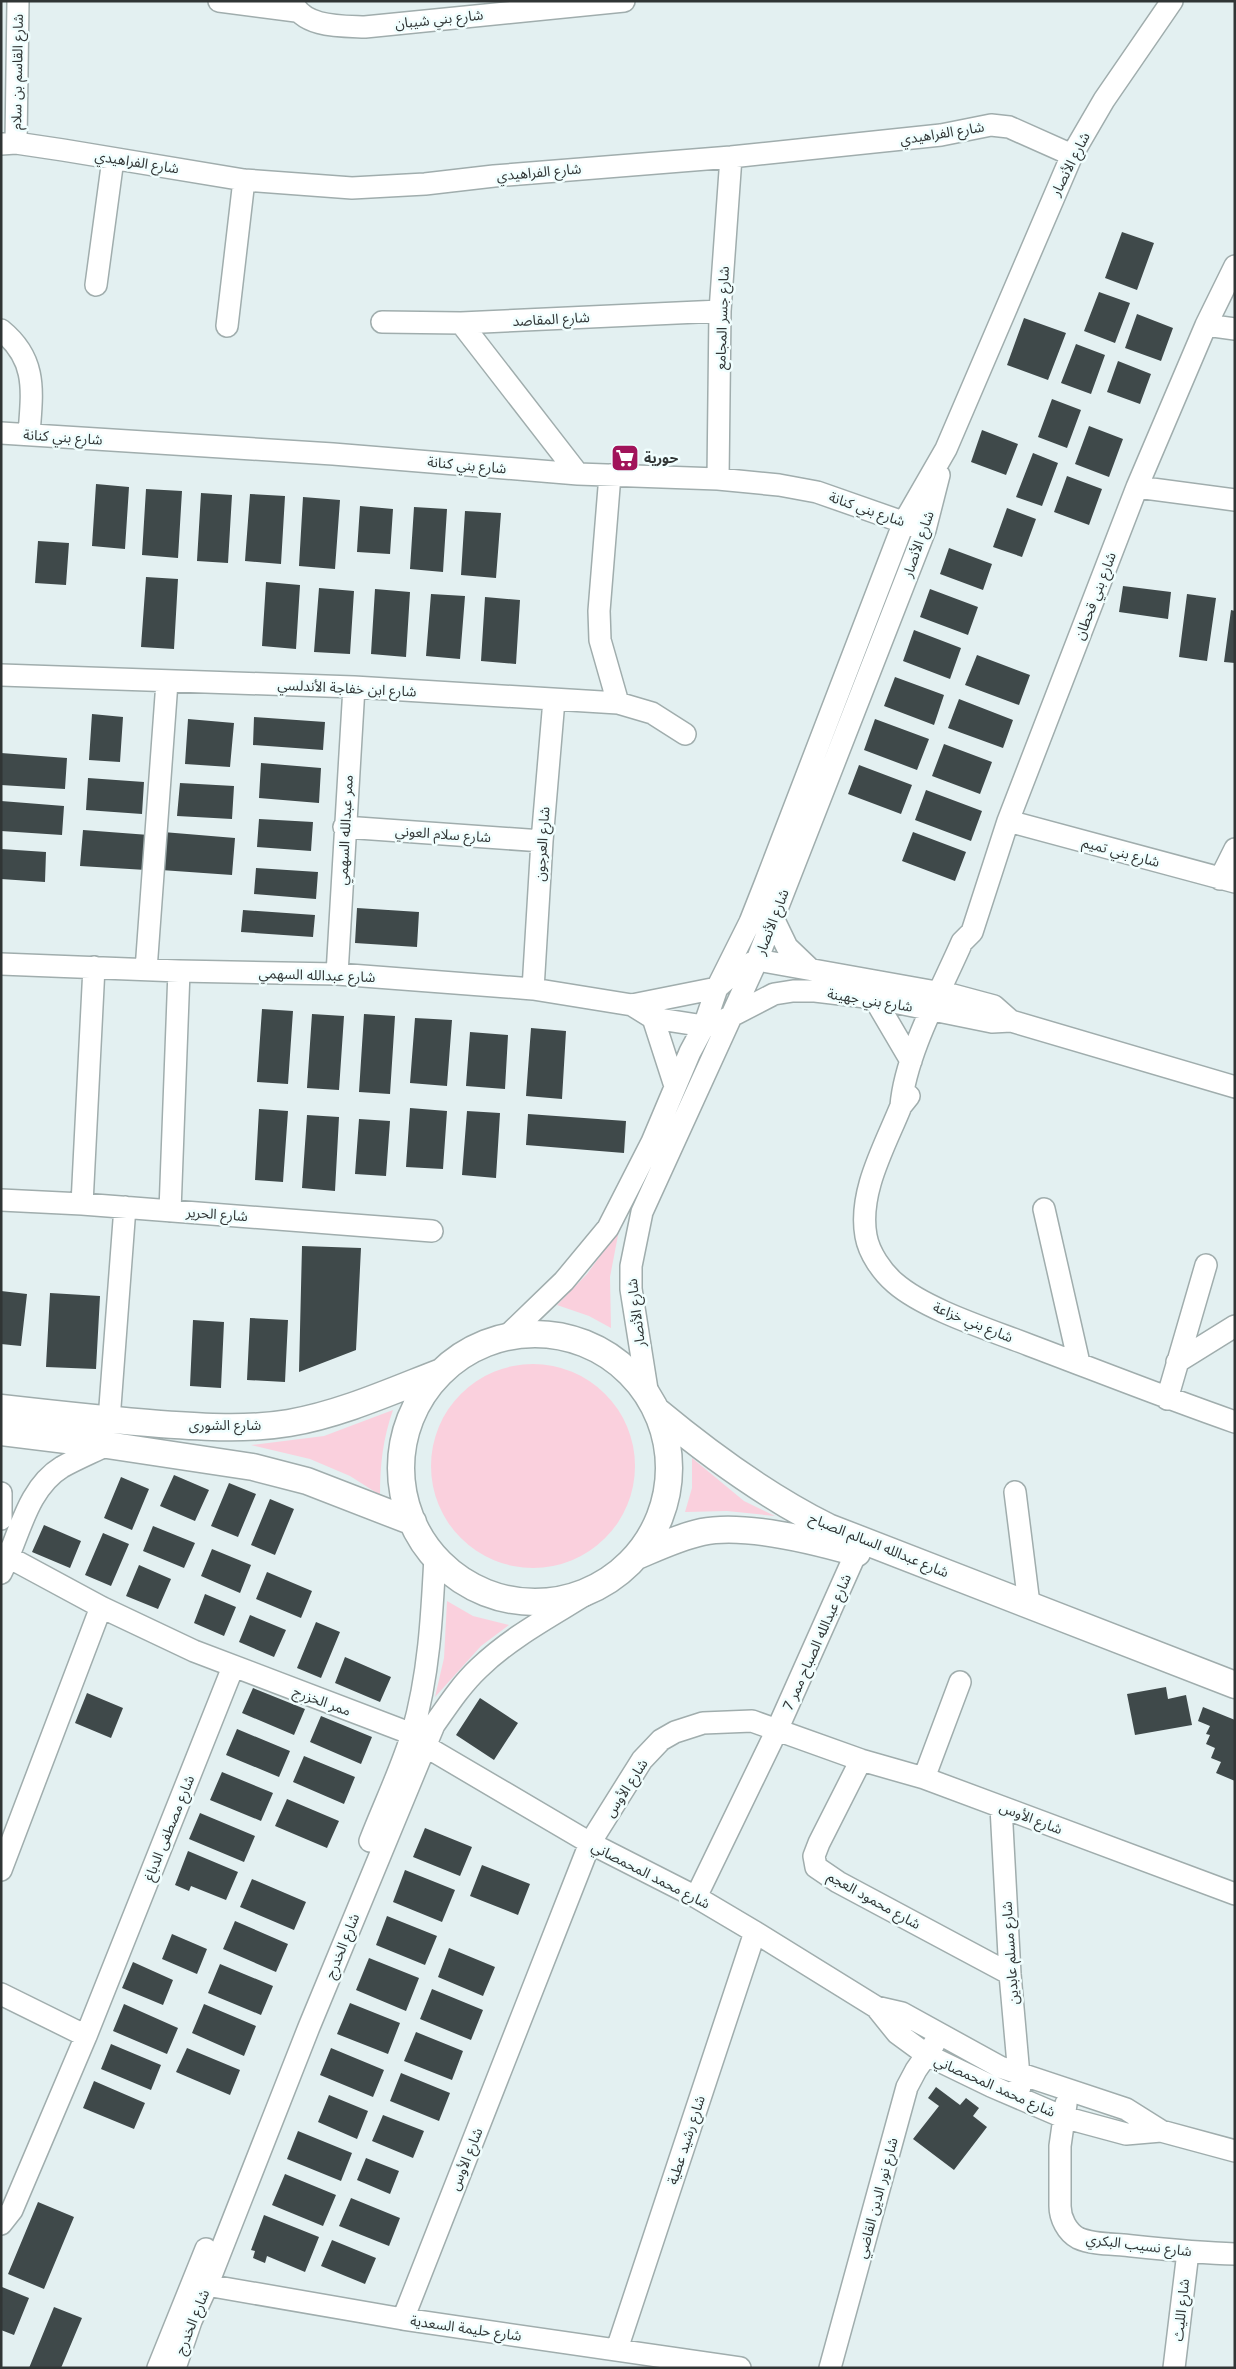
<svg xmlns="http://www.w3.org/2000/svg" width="1236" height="2369" font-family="Inter,'Noto Sans Arabic',sans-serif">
<rect width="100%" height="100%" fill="#e3f0f1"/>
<path fill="#fad0dd" d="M 619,1230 L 610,1277 L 611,1328 L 589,1316 L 557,1305 L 587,1274 Z
M431 1466a102 102 0 1 1 204 0a102 102 0 1 1-204 0Z
M 393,1410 C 383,1438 380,1465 380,1495 L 350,1476 L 310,1459 L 251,1445 L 324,1436 Z
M 692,1458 L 744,1501 L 775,1516 L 727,1511 L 685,1512 L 692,1488 Z
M 447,1601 L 473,1616 L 509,1625 L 481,1646 L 435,1697 L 444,1658 Z"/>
<path fill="#3f494a" d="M 1122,232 L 1154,243 L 1137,290 L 1105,278 Z
M 1099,292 L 1130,303 L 1115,343 L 1084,331 Z
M 1137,314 L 1173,328 L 1161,361 L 1125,348 Z
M 1024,318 L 1066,333 L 1048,380 L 1007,365 Z
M 1076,344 L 1105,355 L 1091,394 L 1061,383 Z
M 1118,361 L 1151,374 L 1140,404 L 1107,392 Z
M 1052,399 L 1081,410 L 1067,448 L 1038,437 Z
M 1089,426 L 1123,439 L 1109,477 L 1075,464 Z
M 982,430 L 1018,444 L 1006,475 L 971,462 Z
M 1033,453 L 1058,463 L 1042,506 L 1016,497 Z
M 1067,476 L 1102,489 L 1089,525 L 1054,512 Z
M 96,484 L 129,487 L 125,549 L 92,546 Z
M 146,489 L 182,491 L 178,558 L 142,555 Z
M 201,493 L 232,495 L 228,563 L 197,561 Z
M 250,494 L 285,496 L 281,564 L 245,561 Z
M 303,497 L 340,500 L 335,569 L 299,566 Z
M 360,506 L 393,509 L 390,554 L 357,552 Z
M 414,507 L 447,509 L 443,572 L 410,569 Z
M 1007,508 L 1036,519 L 1022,557 L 993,547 Z
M 465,511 L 501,513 L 496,578 L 461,575 Z
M 38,541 L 69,543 L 66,585 L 35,583 Z
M 949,548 L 992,564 L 983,590 L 940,574 Z
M 146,577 L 178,579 L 174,649 L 141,647 Z
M 266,582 L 300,585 L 296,649 L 262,646 Z
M 1123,586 L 1171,592 L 1168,619 L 1119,612 Z
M 319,588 L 354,591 L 350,654 L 314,652 Z
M 375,589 L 410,592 L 406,657 L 371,654 Z
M 930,589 L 978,607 L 968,635 L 920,617 Z
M 431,594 L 465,596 L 460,659 L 426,656 Z
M 1187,594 L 1216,598 L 1207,661 L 1179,657 Z
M 485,597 L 520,600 L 516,664 L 481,661 Z
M 1231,610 L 1235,611 L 1235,663 L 1224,662 Z
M 914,630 L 961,648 L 950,679 L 903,661 Z
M 977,655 L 1030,675 L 1019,705 L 965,685 Z
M 895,677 L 944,695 L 934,725 L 884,706 Z
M 959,699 L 1013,720 L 1003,748 L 948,728 Z
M 92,714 L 123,717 L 120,762 L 89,760 Z
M 254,717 L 325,722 L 323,750 L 253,745 Z
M 188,719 L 234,723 L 230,767 L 185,764 Z
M 875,719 L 929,739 L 917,770 L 864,750 Z
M 944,744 L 992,762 L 980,794 L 932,776 Z
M 1,753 L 67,758 L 65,789 L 1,785 Z
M 261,763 L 321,768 L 319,803 L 259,798 Z
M 859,765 L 912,785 L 901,814 L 848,794 Z
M 88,778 L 144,782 L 142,814 L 86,810 Z
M 180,783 L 234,786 L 232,819 L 177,816 Z
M 926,790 L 982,811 L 971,841 L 915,820 Z
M 1,801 L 64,806 L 62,835 L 1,831 Z
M 259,819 L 313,822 L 311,851 L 257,847 Z
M 83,830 L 149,835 L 146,870 L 80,866 Z
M 163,832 L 235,838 L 232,875 L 161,870 Z
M 913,832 L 966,852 L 955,881 L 902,861 Z
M 1,849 L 46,852 L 45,882 L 1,879 Z
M 256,868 L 318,872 L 316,899 L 254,894 Z
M 357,908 L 419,912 L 417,947 L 355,943 Z
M 243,910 L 315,915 L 313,937 L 241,932 Z
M 262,1009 L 293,1011 L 288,1084 L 257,1082 Z
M 312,1014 L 344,1016 L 339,1090 L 307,1088 Z
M 364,1014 L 395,1016 L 390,1094 L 359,1092 Z
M 415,1018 L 452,1020 L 447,1086 L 410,1083 Z
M 531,1028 L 566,1031 L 562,1099 L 526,1096 Z
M 470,1032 L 508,1035 L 505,1089 L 466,1086 Z
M 410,1108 L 447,1111 L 443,1169 L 406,1167 Z
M 259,1109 L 288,1111 L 283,1182 L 255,1180 Z
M 467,1111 L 500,1113 L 496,1178 L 462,1175 Z
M 528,1114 L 626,1121 L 624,1153 L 526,1145 Z
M 307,1115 L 339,1117 L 335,1191 L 302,1188 Z
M 359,1119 L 390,1121 L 386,1176 L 355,1174 Z
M 302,1246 L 361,1248 L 356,1350 L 299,1372 Z
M 1,1291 L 27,1294 L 21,1346 L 1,1344 Z
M 50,1293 L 100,1296 L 96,1369 L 46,1367 Z
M 250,1318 L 288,1320 L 285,1382 L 247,1380 Z
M 193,1320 L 224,1322 L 221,1388 L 190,1386 Z
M 174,1475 L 209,1490 L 195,1521 L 160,1506 Z
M 121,1477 L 149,1489 L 132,1530 L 104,1518 Z
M 229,1483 L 256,1494 L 238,1537 L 211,1526 Z
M 270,1499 L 294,1509 L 275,1555 L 251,1545 Z
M 44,1525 L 81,1541 L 70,1568 L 32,1552 Z
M 153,1526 L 195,1543 L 184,1568 L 143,1551 Z
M 103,1533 L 129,1544 L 111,1586 L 85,1575 Z
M 212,1549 L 251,1565 L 240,1593 L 201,1576 Z
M 139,1565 L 171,1579 L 158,1609 L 126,1596 Z
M 267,1572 L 312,1591 L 301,1618 L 256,1599 Z
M 205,1594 L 236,1607 L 224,1636 L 194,1623 Z
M 250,1615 L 286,1630 L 274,1657 L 239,1642 Z
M 316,1622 L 340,1632 L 321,1678 L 297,1668 Z
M 345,1657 L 391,1677 L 380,1702 L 335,1683 Z
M 1166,1687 L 1168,1699 L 1186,1695 L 1192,1725 L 1135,1735 L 1127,1694 Z
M 253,1688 L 305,1709 L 294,1735 L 242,1713 Z
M 87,1693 L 123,1708 L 111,1738 L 75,1723 Z
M 480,1698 L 518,1723 L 494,1760 L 456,1735 Z
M 1203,1707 L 1235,1720 L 1235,1781 L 1216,1773 L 1221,1762 L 1211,1758 L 1215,1748 L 1206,1744 L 1210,1735 L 1206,1734 L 1210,1726 L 1198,1721 Z
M 321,1716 L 372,1737 L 361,1764 L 310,1742 Z
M 237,1729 L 290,1751 L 279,1777 L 226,1755 Z
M 304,1756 L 355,1777 L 344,1804 L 293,1782 Z
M 222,1772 L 273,1793 L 261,1821 L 210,1800 Z
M 287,1799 L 339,1821 L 327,1848 L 275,1826 Z
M 200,1813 L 255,1836 L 244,1862 L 189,1839 Z
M 425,1828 L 472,1847 L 460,1876 L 413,1857 Z
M 188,1851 L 238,1872 L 226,1900 L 191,1886 L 189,1891 L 175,1885 Z
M 482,1865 L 530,1884 L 518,1915 L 470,1896 Z
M 405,1870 L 455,1890 L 442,1922 L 393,1902 Z
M 252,1879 L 306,1902 L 294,1930 L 240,1907 Z
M 387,1916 L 437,1936 L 425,1965 L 376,1945 Z
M 235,1921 L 288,1944 L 276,1972 L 223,1949 Z
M 172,1934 L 207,1949 L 197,1974 L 162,1959 Z
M 449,1948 L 495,1967 L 483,1996 L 438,1977 Z
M 369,1958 L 419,1978 L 406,2011 L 356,1990 Z
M 133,1962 L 173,1980 L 163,2005 L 122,1988 Z
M 220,1964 L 273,1986 L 261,2015 L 208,1993 Z
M 432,1989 L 483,2010 L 471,2040 L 420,2019 Z
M 350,2003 L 400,2023 L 388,2054 L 337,2034 Z
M 124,2004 L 178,2028 L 167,2054 L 113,2031 Z
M 204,2004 L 256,2026 L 244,2056 L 192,2033 Z
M 416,2032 L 463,2051 L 452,2080 L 404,2061 Z
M 111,2044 L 161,2065 L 151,2090 L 101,2069 Z
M 187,2048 L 240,2070 L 230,2095 L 176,2072 Z
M 331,2048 L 384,2070 L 373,2097 L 320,2075 Z
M 401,2073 L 450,2093 L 439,2121 L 390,2101 Z
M 94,2081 L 145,2103 L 134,2129 L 83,2108 Z
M 936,2087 L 960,2105 L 966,2098 L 979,2108 L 973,2116 L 987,2127 L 954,2170 L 913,2139 L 939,2106 L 928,2098 Z
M 329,2095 L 368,2111 L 357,2139 L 318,2122 Z
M 383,2115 L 424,2131 L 413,2158 L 372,2141 Z
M 298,2131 L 352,2153 L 341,2181 L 287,2159 Z
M 366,2158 L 399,2171 L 390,2194 L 357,2180 Z
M 285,2174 L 336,2195 L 323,2226 L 272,2205 Z
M 351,2198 L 400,2218 L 389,2246 L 339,2226 Z
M 38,2202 L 74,2217 L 44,2289 L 8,2274 Z
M 264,2215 L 319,2237 L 305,2272 L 267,2256 L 265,2263 L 253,2258 L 255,2251 L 251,2250 Z
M 332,2240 L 376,2258 L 365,2284 L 321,2266 Z
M 2,2287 L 29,2298 L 14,2335 L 1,2330 Z
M 54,2307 L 82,2318 L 61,2368 L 29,2368 Z"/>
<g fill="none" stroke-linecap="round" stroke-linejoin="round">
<defs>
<path id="minor" d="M 219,1 L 296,11
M 292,1 C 303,28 341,26 365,27 L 624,1
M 16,143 L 18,1
M 1,144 L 16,143 L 63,150 L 244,180 L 352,188 L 425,184 L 494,176 L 731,157 L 941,135 L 991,125 L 1009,127 L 1072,155
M 96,285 L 113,159
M 382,322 L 461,323 L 720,311
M 461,323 L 578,474
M 1206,325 L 1235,329
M 227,326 L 244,180
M 1,330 C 38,360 32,392 29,434
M 1,433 L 333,454 L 578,474 L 718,479 L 779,485 L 817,492 L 917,527
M 610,475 L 599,611 L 600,640 L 618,703
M 718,479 L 720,311 L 731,157
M 1137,487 L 1235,500
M 1,675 L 354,687 L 618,703 L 652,713 L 685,734
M 1008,821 L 1235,882
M 344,827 L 542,841
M 1220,879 L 1235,849
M 773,918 L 787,947 L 810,969
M 1,964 L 179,971 L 337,974 L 533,989 L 632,1005 L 653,1018 L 704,1026 L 718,1023 L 774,994 L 793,991 L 815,991 L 874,998 L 992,1022 L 1011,1021 L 1235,1087
M 146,970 L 167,682
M 337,974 L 354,687
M 533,989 L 542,841 L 554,700
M 874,998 L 911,1061
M 632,1005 L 717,988 L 736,971 L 757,960 L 953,995 L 994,1006 L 1011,1021
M 653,1018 L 675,1086
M 909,1096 L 901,1106 C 885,1146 858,1192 866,1236 C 869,1253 882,1272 895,1283 C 926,1310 991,1330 1029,1345 C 1098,1371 1166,1398 1235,1422
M 901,1106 C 905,1055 941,990 962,942 L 972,932 L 1008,821 L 1137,487 L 1206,325 L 1235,266
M 1,1200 L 82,1204 L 432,1231
M 82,1204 L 94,967
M 1044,1209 L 1079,1363
M 170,1211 L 179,971
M 506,1337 L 564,1281 L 608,1228 L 652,1142 L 690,1052 L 704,1026 L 717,988 L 750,922 L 765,884 L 904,522 L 946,449 L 1072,155 L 1104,100 L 1172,1
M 1177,1362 L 1235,1326
M 648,1396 L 631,1289 L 631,1266 L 642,1212 L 757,960 L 925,530 L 939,475
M 1167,1399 L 1206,1265
M 109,1420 L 125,1207
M 1015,1492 L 1029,1604
M 1,1493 L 1,1519
M 1,1553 L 101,1607 L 194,1651 L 412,1734
M 1,1573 C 19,1538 26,1489 62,1467 C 76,1459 93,1452 107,1445
M 425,1746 L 590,1843 L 696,1897 L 755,1932 L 876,2007 L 897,2033 L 927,2055 L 991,2086 L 1063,2117 L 1126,2134 L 1161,2131
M 861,1760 L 819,1843 L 814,1856 L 816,1867 L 838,1882 L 1010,1974
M 924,1778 L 960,1682
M 1001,1807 L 1010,1974 L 1020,2087
M 370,1841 C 384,1805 401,1770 412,1734 C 429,1676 432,1616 435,1556
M 1,1870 L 101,1607
M 696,1897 L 777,1730 L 856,1553
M 1,1994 L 86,2036
M 876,2007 L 902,2013 L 1000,2067 L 1126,2109 L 1161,2131 L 1235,2151
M 1066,2104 L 1060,2146 L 1060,2206 C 1060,2218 1067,2232 1078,2238 C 1091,2244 1109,2244 1123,2245 C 1161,2249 1197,2253 1235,2254
M 1,2224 L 12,2210 L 86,2036 L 233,1667
M 195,2283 L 403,2319 L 740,2368
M 403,2319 L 590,1843 L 642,1760 L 661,1740 L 675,1732 L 703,1723 L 752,1721 L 861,1760 L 924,1778 L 1235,1894
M 617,2349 L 755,1932
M 158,2368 L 206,2249
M 175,2368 L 191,2321 L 207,2286 L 309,2027 L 434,1725 C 448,1705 461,1685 479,1668 C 513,1635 557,1613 596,1588
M 830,2368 L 907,2087 L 916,2070 L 934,2044
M 1174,2368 L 1188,2252"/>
<path id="major" d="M401 1468a134 134 0 1 1 268 0a134 134 0 1 1-268 0Z
M 1,1408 C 54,1414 107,1420 160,1424 C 203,1427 247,1430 289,1423 C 341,1414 392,1391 441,1372
M 657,1411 C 710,1455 766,1496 828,1527 L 1235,1685
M 1,1432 L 107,1445 L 253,1467 L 307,1481 L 413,1522
M 637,1556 C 658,1547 679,1537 702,1532 C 745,1523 815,1541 857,1553"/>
</defs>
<use href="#minor" stroke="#a0adad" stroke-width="24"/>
<use href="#major" stroke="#a0adad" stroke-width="29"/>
<use href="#minor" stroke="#fff" stroke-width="21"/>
<use href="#major" stroke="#fff" stroke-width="26"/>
</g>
<defs>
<symbol id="supermarket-square" viewBox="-11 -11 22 22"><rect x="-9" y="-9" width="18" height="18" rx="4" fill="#a1135a" stroke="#f0fefe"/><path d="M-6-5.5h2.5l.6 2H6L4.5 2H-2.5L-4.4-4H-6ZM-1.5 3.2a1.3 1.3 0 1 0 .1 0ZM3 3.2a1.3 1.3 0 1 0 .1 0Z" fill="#fff"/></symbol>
</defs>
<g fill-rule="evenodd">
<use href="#supermarket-square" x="609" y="442" width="32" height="32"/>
</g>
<g text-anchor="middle" stroke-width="5" stroke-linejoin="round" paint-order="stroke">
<g font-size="14" fill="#303535" stroke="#f0fefe">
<text transform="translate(439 19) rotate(-6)" y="5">شارع بني شيبان</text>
<text transform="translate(17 72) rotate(-89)" y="5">شارع القاسم بن سلام</text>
<text transform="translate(942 133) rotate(-9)" y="5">شارع الفراهيدي</text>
<text transform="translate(137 162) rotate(9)" y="5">شارع الفراهيدي</text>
<text transform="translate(1070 164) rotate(-63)" y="5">شارع الأنصار</text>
<text transform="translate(539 172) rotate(-5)" y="5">شارع الفراهيدي</text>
<text transform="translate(722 318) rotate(-88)" y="5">شارع جسر المجامع</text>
<text transform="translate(551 319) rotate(-3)" y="5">شارع المقاصد</text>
<text transform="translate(63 437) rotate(4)" y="5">شارع بني كنانة</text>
<text transform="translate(467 465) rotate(5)" y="5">شارع بني كنانة</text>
<text transform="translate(867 509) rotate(19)" y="5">شارع بني كنانة</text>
<text transform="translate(918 544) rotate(-71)" y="5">شارع الأنصار</text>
<text transform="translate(1095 596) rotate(-69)" y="5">شارع بني قحطان</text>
<text transform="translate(347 688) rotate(3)" y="5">شارع ابن خفاجة الأندلسي</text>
<text transform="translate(345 830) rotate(-87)" y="5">ممر عبدالله السهمي</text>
<text transform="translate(443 834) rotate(4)" y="5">شارع سلام العوني</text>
<text transform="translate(542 844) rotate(-86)" y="5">شارع العرجون</text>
<text transform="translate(1121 852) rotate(15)" y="5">شارع بني تميم</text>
<text transform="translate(772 922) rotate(-69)" y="5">شارع الأنصار</text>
<text transform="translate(317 975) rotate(2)" y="5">شارع عبدالله السهمي</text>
<text transform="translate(870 1000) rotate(9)" y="5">شارع بني جهينة</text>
<text transform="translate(217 1214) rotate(4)" y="5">شارع الحرير</text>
<text transform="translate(636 1313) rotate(-97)" y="5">شارع الأنصار</text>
<text transform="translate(973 1322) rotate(22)" y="5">شارع بني خزاعة</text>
<text x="225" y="1430">شارع الشورى</text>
<text transform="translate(879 1545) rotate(22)" y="5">شارع عبدالله السالم الصباح</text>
<text transform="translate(817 1642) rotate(-66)" y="5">شارع عبدالله الصباح ممر 7</text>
<text transform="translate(322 1701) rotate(20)" y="5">ممر الخزرج</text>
<text transform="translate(626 1788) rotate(-57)" y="5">شارع الأوس</text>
<text transform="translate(1031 1818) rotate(21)" y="5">شارع الأوس</text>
<text transform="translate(169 1828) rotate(-68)" y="5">شارع مصطفى الدباغ</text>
<text transform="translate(651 1875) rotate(27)" y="5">شارع محمد المحمصاني</text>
<text transform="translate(874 1900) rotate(29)" y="5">شارع محمود العجم</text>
<text transform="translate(342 1946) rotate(-68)" y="5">شارع الخدرج</text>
<text transform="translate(1010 1953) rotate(-94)" y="5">شارع مسلم عابدين</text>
<text transform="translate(995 2086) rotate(24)" y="5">شارع محمد المحمصاني</text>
<text transform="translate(686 2140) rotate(-72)" y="5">شارع رشيد عطية</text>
<text transform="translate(466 2159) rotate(-68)" y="5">شارع الأوس</text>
<text transform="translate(877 2198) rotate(-75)" y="5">شارع نور الدين القاضي</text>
<text transform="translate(1139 2245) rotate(7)" y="5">شارع نسيب البكري</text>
<text transform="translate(1181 2310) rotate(-84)" y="5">شارع الليث</text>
<text transform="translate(192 2322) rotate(-68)" y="5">شارع الخدرج</text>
<text transform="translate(466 2328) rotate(8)" y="5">شارع حليمة السعدية</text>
</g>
<g font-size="14" font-weight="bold" fill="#303535" stroke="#f0fefe" text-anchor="start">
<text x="644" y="463">حورية</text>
</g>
</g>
<rect width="1236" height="2369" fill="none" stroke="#303535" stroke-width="5"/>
</svg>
